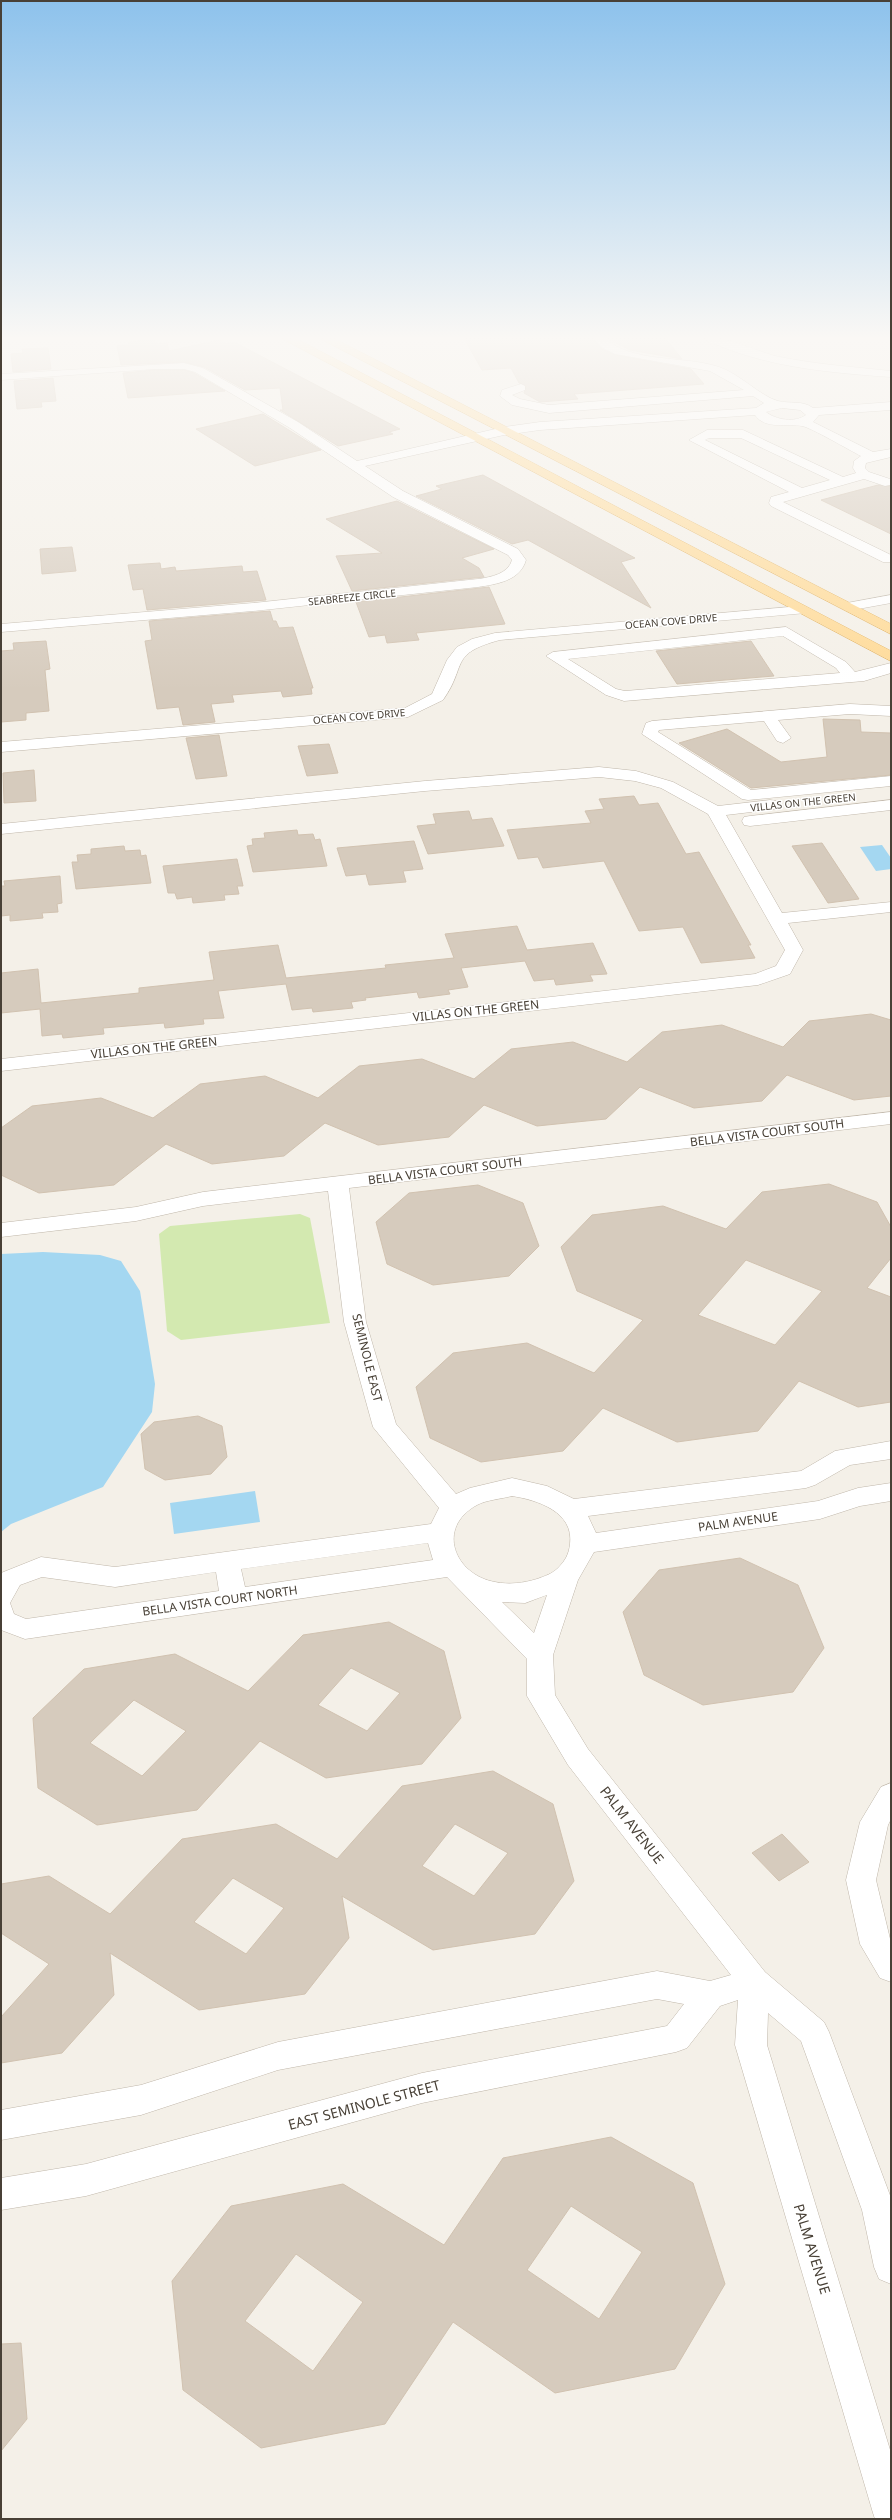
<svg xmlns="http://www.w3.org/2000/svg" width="892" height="2520" font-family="'Noto Sans',sans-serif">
<rect width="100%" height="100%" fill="#f4f0e8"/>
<path fill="#d3e9b0" d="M 300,1214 L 310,1218 L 330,1323 L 181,1340 L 167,1331 L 159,1234 L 170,1226 Z"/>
<path fill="#a4d7f1" d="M 882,845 L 891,858 L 891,869 L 876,871 L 860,847 Z
M 43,1252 L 100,1255 L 121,1261 L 140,1291 L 155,1384 L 152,1412 L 103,1487 L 11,1524 L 1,1532 L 1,1254 Z
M 255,1491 L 260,1522 L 174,1534 L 170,1503 Z"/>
<path fill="#d6cbbd" stroke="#d1c2b0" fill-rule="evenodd" d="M 464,338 L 591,338 L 602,349 L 615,355 L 691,369 L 704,384 L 574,394 L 578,399 L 540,402 L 524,393 L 526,386 L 519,383 L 511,368 L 482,370 Z
M 606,338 L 665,338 L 682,359 L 630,350 Z
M 154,340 L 155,344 L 167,343 L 169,351 L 219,340 L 224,344 L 234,342 L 400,429 L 389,432 L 393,434 L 338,446 L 280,410 L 283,410 L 280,388 L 245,390 L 204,367 L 184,362 L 121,365 L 117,346 L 129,345 L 128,342 Z
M 48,348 L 51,369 L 13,372 L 11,354 L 23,353 L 22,349 Z
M 155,370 L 184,370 L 194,373 L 225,391 L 128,398 L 123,373 Z
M 53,378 L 56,401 L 41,402 L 42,407 L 17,409 L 14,381 Z
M 263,414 L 321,450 L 255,466 L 196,429 Z
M 483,475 L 635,558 L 621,562 L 651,608 L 528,540 L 512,544 L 416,496 L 442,489 L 436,486 Z
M 878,485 L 891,486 L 891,534 L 821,500 Z
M 397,501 L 494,549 L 462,558 L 479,568 L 484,577 L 352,591 L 336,556 L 382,553 L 326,519 Z
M 72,547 L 76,571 L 42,574 L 40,549 Z
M 160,563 L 161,569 L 175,567 L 176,571 L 242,566 L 243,572 L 257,571 L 266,600 L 147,610 L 143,589 L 133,590 L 128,565 Z
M 489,587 L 505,624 L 416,633 L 419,640 L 387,643 L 385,635 L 369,637 L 356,602 Z
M 270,611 L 273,621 L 276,621 L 279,628 L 293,627 L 313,688 L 311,688 L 312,694 L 283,697 L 281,691 L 232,695 L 234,702 L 211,704 L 215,722 L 183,725 L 179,707 L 157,709 L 145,641 L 152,640 L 149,621 Z
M 46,641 L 50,669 L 45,670 L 49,711 L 26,713 L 26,720 L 1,722 L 1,651 L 14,650 L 13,643 Z
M 751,641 L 774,676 L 677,684 L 656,651 Z
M 823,719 L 860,720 L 861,732 L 891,733 L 891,775 L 751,788 L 679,743 L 727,729 L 781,762 L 827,757 Z
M 219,735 L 227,776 L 196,779 L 186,738 Z
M 329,744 L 338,773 L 307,776 L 298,746 Z
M 34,770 L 36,801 L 4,803 L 3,773 Z
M 634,796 L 639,805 L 658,803 L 686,854 L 699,852 L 751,945 L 748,945 L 755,958 L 701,963 L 683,927 L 639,931 L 604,861 L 543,868 L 538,857 L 518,859 L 507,830 L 591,823 L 585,811 L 604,809 L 599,799 Z
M 469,811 L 472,820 L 492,818 L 504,846 L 428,854 L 417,826 L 436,824 L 433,814 Z
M 297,830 L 298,835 L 313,834 L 315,840 L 320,839 L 327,866 L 253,872 L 247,846 L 253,845 L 252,839 L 265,838 L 264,833 Z
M 414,841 L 423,869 L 403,871 L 406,882 L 369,885 L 366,874 L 346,876 L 337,848 Z
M 822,843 L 859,899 L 828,903 L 792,846 Z
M 124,846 L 125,851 L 140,850 L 141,856 L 146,855 L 151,883 L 76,889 L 72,862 L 78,862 L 77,855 L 91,854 L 91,849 Z
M 237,859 L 243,886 L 237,886 L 239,894 L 224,895 L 225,900 L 193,903 L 192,897 L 177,899 L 175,893 L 168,893 L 163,866 Z
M 60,876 L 62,903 L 57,904 L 58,912 L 42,913 L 43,918 L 10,921 L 10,915 L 1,916 L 1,886 L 5,886 L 4,881 Z
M 517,926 L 527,950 L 593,943 L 607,974 L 590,975 L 593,981 L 556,985 L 554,979 L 534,981 L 525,961 L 461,968 L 468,987 L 448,990 L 450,994 L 419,998 L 417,992 L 365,998 L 366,1000 L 351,1002 L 353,1008 L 313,1012 L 312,1008 L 292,1010 L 286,984 L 218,991 L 224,1018 L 203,1019 L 204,1024 L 165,1028 L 164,1023 L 103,1028 L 104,1034 L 63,1038 L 62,1034 L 42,1036 L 40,1009 L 1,1013 L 1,973 L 38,969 L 41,1003 L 139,993 L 139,988 L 214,980 L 209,952 L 278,945 L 286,978 L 386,968 L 385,965 L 454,958 L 445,934 Z
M 871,1014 L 891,1020 L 891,1096 L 854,1100 L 787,1075 L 762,1101 L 694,1108 L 640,1087 L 606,1119 L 537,1126 L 484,1105 L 449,1137 L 378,1145 L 325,1123 L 284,1156 L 212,1164 L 166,1144 L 114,1185 L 39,1193 L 1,1175 L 1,1128 L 32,1106 L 101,1098 L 153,1118 L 200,1084 L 265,1076 L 318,1098 L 359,1066 L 422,1059 L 474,1079 L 511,1049 L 573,1042 L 627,1062 L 662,1032 L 722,1025 L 783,1047 L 809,1021 Z
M 829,1184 L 877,1202 L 891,1227 L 891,1258 L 867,1288 L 891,1297 L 891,1402 L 858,1407 L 799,1381 L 758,1431 L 677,1442 L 603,1408 L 563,1451 L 481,1462 L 430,1438 L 416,1387 L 453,1353 L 527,1343 L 594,1373 L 643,1320 L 577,1291 L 561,1247 L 592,1215 L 663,1206 L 726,1229 L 762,1192 ZM 746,1260 L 822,1291 L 775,1345 L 698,1315 Z
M 478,1185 L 523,1203 L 539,1246 L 509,1276 L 433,1285 L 387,1264 L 376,1222 L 409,1193 Z
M 198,1416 L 222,1426 L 227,1457 L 211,1474 L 165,1480 L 145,1469 L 141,1434 L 154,1422 Z
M 740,1558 L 798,1585 L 824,1648 L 793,1692 L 703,1705 L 644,1675 L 623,1612 L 659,1570 Z
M 389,1622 L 444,1651 L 461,1718 L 422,1764 L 326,1778 L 260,1741 L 197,1810 L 97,1825 L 38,1788 L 33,1718 L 84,1669 L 175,1654 L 248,1691 L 303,1635 ZM 351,1668 L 400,1693 L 367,1731 L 318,1705 ZM 134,1700 L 186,1731 L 142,1776 L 90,1743 Z
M 493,1771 L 553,1804 L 574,1881 L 535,1934 L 433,1950 L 342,1896 L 349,1938 L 305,1994 L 199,2010 L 110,1953 L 114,1995 L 62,2053 L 1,2063 L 1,2017 L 49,1964 L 1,1933 L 1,1884 L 49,1876 L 110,1914 L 182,1839 L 276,1824 L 337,1859 L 402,1786 ZM 455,1824 L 508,1853 L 474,1896 L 422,1866 ZM 233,1878 L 284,1908 L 246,1954 L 194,1922 Z
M 782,1834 L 809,1862 L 779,1881 L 752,1853 Z
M 611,2137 L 693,2183 L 725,2284 L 675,2369 L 555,2393 L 453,2322 L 385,2424 L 261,2448 L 183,2390 L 172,2281 L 231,2206 L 343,2184 L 444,2245 L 503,2158 ZM 571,2206 L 642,2252 L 599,2319 L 527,2270 ZM 296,2254 L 363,2302 L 313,2371 L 245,2321 Z
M 21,2343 L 27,2419 L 1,2451 L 1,2344 Z"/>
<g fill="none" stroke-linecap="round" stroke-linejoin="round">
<defs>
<path id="minor" d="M 592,338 L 604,338 C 634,364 683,355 719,367 C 740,374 760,396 778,401 C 789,404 803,400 813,408 L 891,402 L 891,410 L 819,415 L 813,422 L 873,452 L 891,449 L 891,457 L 866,463 L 865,468 L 869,472 L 890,479 L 890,485 L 885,486 L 864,479 L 783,502 L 891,555 L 891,562 L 883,562 L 771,506 L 769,503 L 771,497 L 789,492 L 689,440 L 707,430 L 743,430 L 843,477 L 856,473 L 853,468 L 854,461 L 861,456 C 849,450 812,428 802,426 C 788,423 765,430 755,415 L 540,430 L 504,435 L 365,466 L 403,491 L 518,549 L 526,560 C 520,581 497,584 478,587 L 253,611 L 1,632 L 1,624 L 253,603 L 478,579 C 491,577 508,574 512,560 L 508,555 L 393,497 L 290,428 L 195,372 L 184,369 L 155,369 L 1,380 L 1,374 L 184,363 L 203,368 L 298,422 L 357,461 L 504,427 L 540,422 L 756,408 L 764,403 L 753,396 L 549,413 L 512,405 L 500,396 L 502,390 L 521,384 L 525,386 L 525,390 L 512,395 L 520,399 L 549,405 L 744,390 L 710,371 L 615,354 L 603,348 ZM 782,408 L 800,410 L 806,415 C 795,423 776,420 766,412 ZM 709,438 L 741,438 L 830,480 L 802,488 L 705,440 Z
M 704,338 C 727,336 753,350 775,356 C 813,364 852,367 891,371 L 891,377 C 834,373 774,368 720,346 C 715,344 708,343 704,338 Z
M 891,595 L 891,603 L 847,611 L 840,607 L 847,603 Z
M 801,606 L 808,610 L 806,613 L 500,640 C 448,654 468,665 443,700 L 408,717 L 1,752 L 1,742 L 405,708 L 432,694 L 447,660 L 457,647 L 472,639 L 495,633 Z
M 786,627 L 846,662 L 855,672 L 891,663 L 891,673 L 864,681 L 624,701 L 606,695 L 546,656 L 553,652 ZM 783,636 L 836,668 L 840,673 L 625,691 L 616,689 L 568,659 Z
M 850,704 L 891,706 L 891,716 L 850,714 L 778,720 L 791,738 L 783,743 L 777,741 L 764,721 L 659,730 L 658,732 L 751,790 L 891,776 L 891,786 L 748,800 L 742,799 L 642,734 L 646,723 L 652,721 Z
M 599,767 L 636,771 L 673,782 L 718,806 L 770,800 L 776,801 L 778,805 L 776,809 L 726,815 L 782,913 L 891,902 L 891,912 L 788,923 L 803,950 L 790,974 L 758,985 L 1,1071 L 1,1059 L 755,974 L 776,966 L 785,950 L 708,814 L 661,788 L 635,781 L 599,777 L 425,791 L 1,834 L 1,824 L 425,781 Z
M 891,800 L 891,810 L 750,826 L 744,825 L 742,821 L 744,817 L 750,816 Z
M 891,1112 L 891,1124 L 349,1188 L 366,1322 L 396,1424 L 456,1494 L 470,1488 L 512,1478 L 547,1486 L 574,1499 L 801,1471 L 835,1451 L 891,1441 L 891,1459 L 850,1465 L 815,1485 L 806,1488 L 588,1516 L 596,1533 L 818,1501 L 858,1488 L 891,1483 L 891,1501 L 860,1506 L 820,1519 L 594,1552 L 578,1580 L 553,1655 L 555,1695 L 588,1749 L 765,1972 L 824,2022 L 829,2032 L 891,2198 L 891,2284 L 879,2279 L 874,2267 L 862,2210 L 801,2041 L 768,2013 L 767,2045 L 891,2453 L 891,2519 L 875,2519 L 873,2513 L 735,2045 L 738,2000 L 720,2006 L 687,2048 L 676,2052 L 422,2103 L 86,2196 L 1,2210 L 1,2178 L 86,2164 L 422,2073 L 667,2026 L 684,2004 L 657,1999 L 278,2070 L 141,2115 L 1,2140 L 1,2110 L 141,2085 L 278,2042 L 657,1971 L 710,1981 L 731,1975 L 568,1765 L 527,1696 L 527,1659 L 447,1577 L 25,1639 L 1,1630 L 1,1573 L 41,1557 L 115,1567 L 431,1524 L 439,1508 L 373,1427 L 344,1322 L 328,1191 L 203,1206 L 136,1221 L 1,1237 L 1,1223 L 136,1207 L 203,1192 ZM 512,1496 C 538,1500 574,1512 570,1544 C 569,1554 565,1561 558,1568 C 552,1574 545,1576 537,1579 C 524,1583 509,1585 495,1582 C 455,1575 435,1528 477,1505 C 486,1500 501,1499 512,1496 ZM 428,1543 L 433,1560 L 245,1587 L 241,1569 ZM 216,1572 L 219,1591 L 26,1619 L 14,1614 L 10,1603 L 20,1585 L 42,1577 L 115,1587 ZM 547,1595 L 534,1633 L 502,1602 L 525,1603 Z
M 891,1783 L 891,1819 L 888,1825 L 876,1880 L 891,1943 L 891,1982 L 880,1978 L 860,1944 L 846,1880 L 860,1822 L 881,1787 Z"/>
<path id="major" d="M 281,338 L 295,338 L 891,651 L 891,661 Z
M 319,338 L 333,338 L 891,624 L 891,634 Z"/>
</defs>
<use href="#minor" stroke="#c0b7aa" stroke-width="1"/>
<use href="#major" stroke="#e5b665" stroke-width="1"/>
<use href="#minor" fill="#fff" fill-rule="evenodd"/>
<use href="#major" fill="#ffda96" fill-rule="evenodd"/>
</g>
<linearGradient id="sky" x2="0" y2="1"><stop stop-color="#8dc2ec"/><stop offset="0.49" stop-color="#faf8f5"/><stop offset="1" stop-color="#faf8f5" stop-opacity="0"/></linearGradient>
<rect width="892" height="690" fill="url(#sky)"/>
<g text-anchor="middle" stroke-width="3" stroke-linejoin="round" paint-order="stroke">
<g font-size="10" fill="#484036" stroke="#fff">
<text transform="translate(352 597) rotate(-6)" y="4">SEABREEZE CIRCLE</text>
<text transform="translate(671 621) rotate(-5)" y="4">OCEAN COVE DRIVE</text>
<text transform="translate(359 716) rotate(-5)" y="4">OCEAN COVE DRIVE</text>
<text transform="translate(803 802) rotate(-6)" y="4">VILLAS ON THE GREEN</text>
</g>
<g font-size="12" fill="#484036" stroke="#fff">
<text transform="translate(476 1011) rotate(-6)" y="4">VILLAS ON THE GREEN</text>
<text transform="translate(154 1048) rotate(-6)" y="4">VILLAS ON THE GREEN</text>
<text transform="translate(767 1133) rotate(-7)" y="4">BELLA VISTA COURT SOUTH</text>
<text transform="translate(445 1171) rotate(-7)" y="4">BELLA VISTA COURT SOUTH</text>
<text transform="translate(367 1358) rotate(76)" y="4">SEMINOLE EAST</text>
<text transform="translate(738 1522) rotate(-8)" y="4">PALM AVENUE</text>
<text transform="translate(220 1601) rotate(-8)" y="4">BELLA VISTA COURT NORTH</text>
</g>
<g font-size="14" fill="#484036" stroke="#fff">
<text transform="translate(632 1825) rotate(52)" y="5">PALM AVENUE</text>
<text transform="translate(364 2105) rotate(-15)" y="5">EAST SEMINOLE STREET</text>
<text transform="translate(812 2249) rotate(73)" y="5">PALM AVENUE</text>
</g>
</g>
<rect width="892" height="2520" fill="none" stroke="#484036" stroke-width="4"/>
</svg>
